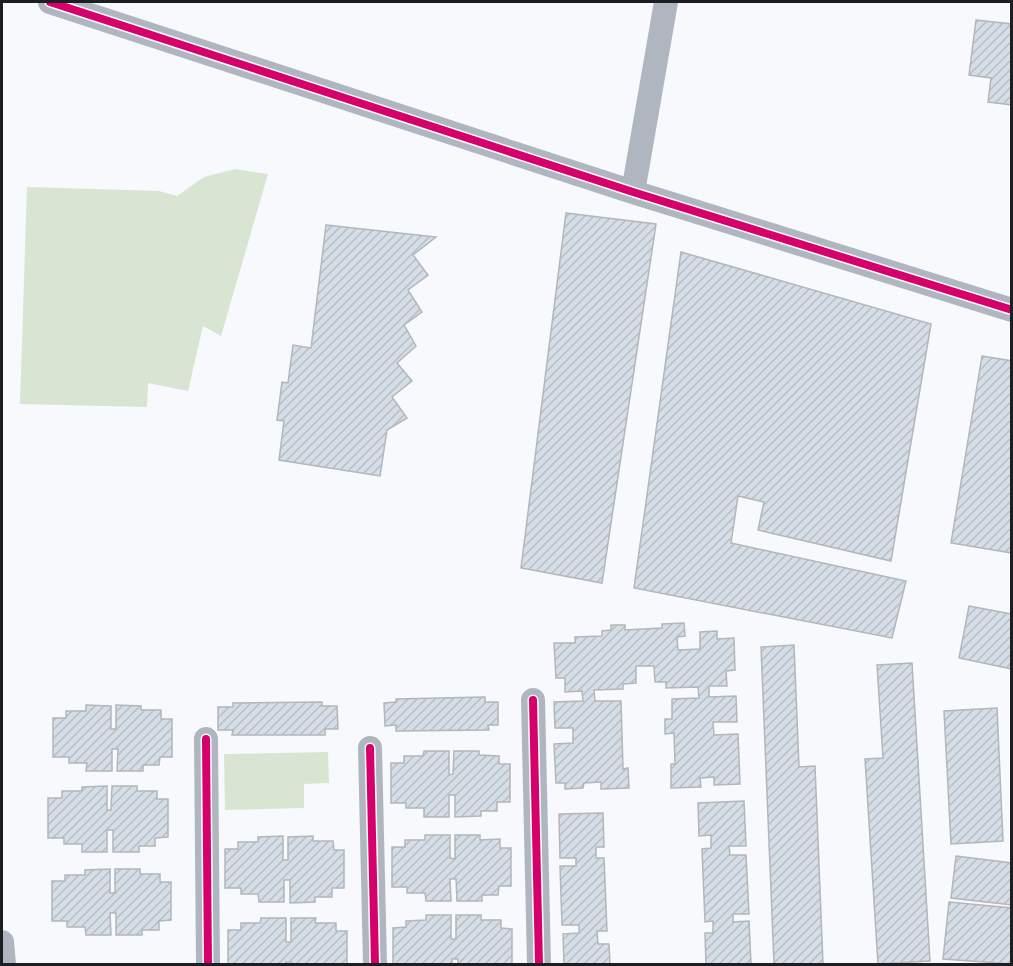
<svg xmlns="http://www.w3.org/2000/svg" width="1013" height="966" font-family="Poppins,sans-serif">
<defs>
<pattern id="building-hatch" width="6" height="6" patternUnits="userSpaceOnUse" patternTransform="scale(1.5)"><rect width="6" height="6" fill="#d5dde6"/><path d="M-1 1l2-2M0 6l6-6M5 7l2-2" fill="none" stroke="#b6bdc5"/></pattern>
</defs>
<rect width="100%" height="100%" fill="#f7f9fc"/>
<path fill="#d8e5d3" d="M 235,169 L 268,174 L 221,336 L 203,326 L 188,391 L 148,383 L 147,407 L 20,404 L 27,187 L 159,191 L 177,196 L 204,177 Z
M 328,752 L 329,783 L 304,784 L 304,808 L 225,810 L 224,754 Z"/>
<path fill="url(#building-hatch)" stroke="#b4b6b9" stroke-width="1.5" d="M 976,20 L 1012,24 L 1012,105 L 988,102 L 991,78 L 969,75 Z
M 566,213 L 656,224 L 602,583 L 521,568 Z
M 326,225 L 436,237 L 413,255 L 428,275 L 408,290 L 422,312 L 404,325 L 416,346 L 397,363 L 412,381 L 392,397 L 407,418 L 387,430 L 380,476 L 279,460 L 284,421 L 277,420 L 282,382 L 288,383 L 293,345 L 311,348 Z
M 681,252 L 931,324 L 891,561 L 758,530 L 764,502 L 738,496 L 731,543 L 906,581 L 892,638 L 634,588 Z
M 982,356 L 1012,361 L 1012,553 L 951,543 Z
M 969,606 L 1012,614 L 1012,669 L 959,658 Z
M 684,623 L 685,636 L 677,637 L 678,650 L 700,649 L 700,632 L 717,631 L 717,639 L 734,638 L 735,670 L 726,671 L 727,686 L 709,686 L 709,697 L 736,696 L 737,722 L 713,722 L 714,735 L 738,734 L 740,784 L 714,785 L 714,777 L 700,778 L 701,787 L 671,788 L 671,764 L 675,764 L 674,733 L 665,734 L 665,719 L 672,719 L 672,699 L 699,698 L 698,687 L 666,688 L 666,682 L 655,682 L 654,666 L 636,666 L 636,683 L 623,684 L 623,689 L 594,690 L 595,701 L 621,701 L 623,769 L 628,768 L 629,788 L 601,789 L 601,782 L 584,783 L 583,788 L 565,789 L 565,783 L 556,783 L 554,744 L 573,743 L 573,728 L 555,728 L 554,702 L 583,701 L 582,691 L 565,692 L 565,678 L 556,678 L 554,643 L 575,643 L 575,637 L 602,636 L 602,631 L 611,630 L 611,625 L 625,625 L 625,630 L 662,628 L 662,624 Z
M 794,645 L 799,767 L 815,766 L 823,964 L 774,964 L 761,647 Z
M 912,663 L 930,961 L 878,964 L 865,759 L 883,758 L 877,665 Z
M 485,697 L 485,702 L 498,702 L 498,725 L 488,725 L 489,730 L 396,731 L 396,725 L 385,726 L 384,703 L 396,702 L 396,699 Z
M 322,702 L 322,706 L 337,706 L 338,729 L 325,729 L 325,735 L 232,735 L 233,730 L 218,730 L 218,707 L 233,707 L 233,703 Z
M 86,705 L 111,706 L 111,729 L 116,729 L 116,705 L 141,706 L 141,710 L 161,710 L 161,719 L 172,719 L 172,757 L 160,757 L 159,765 L 143,765 L 143,771 L 117,771 L 118,749 L 112,749 L 112,771 L 86,771 L 87,763 L 69,763 L 69,757 L 53,757 L 53,718 L 66,718 L 66,711 L 86,711 Z
M 997,708 L 1003,841 L 951,844 L 944,711 Z
M 424,751 L 449,751 L 449,775 L 453,774 L 454,751 L 479,751 L 479,755 L 499,756 L 499,764 L 510,764 L 510,802 L 497,802 L 497,811 L 481,811 L 481,816 L 455,817 L 455,795 L 449,795 L 449,817 L 424,817 L 424,808 L 406,808 L 406,803 L 391,803 L 391,763 L 404,763 L 404,756 L 423,756 Z
M 107,786 L 107,810 L 111,810 L 112,786 L 137,786 L 137,791 L 157,791 L 157,799 L 168,799 L 168,837 L 155,838 L 155,846 L 139,846 L 139,852 L 113,852 L 113,830 L 107,830 L 107,852 L 82,852 L 82,844 L 64,844 L 64,838 L 48,838 L 48,798 L 62,798 L 62,791 L 82,791 L 82,787 Z
M 744,801 L 746,846 L 729,846 L 730,855 L 746,855 L 749,914 L 733,914 L 733,922 L 749,921 L 751,964 L 706,964 L 705,933 L 713,933 L 713,921 L 705,922 L 702,849 L 711,848 L 711,835 L 699,836 L 698,803 Z
M 603,813 L 604,847 L 596,847 L 596,858 L 604,858 L 607,931 L 597,931 L 598,944 L 609,944 L 610,964 L 564,964 L 563,934 L 579,933 L 579,925 L 562,925 L 560,866 L 576,866 L 576,858 L 560,858 L 559,814 Z
M 425,835 L 450,835 L 450,858 L 455,859 L 455,835 L 480,835 L 480,840 L 500,839 L 500,848 L 511,848 L 511,886 L 499,886 L 498,895 L 482,895 L 482,901 L 457,901 L 456,879 L 450,879 L 451,901 L 426,901 L 425,893 L 407,893 L 407,887 L 392,887 L 392,847 L 405,847 L 405,840 L 425,840 Z
M 283,836 L 283,860 L 288,860 L 288,837 L 313,836 L 313,841 L 333,841 L 334,850 L 344,850 L 344,888 L 332,888 L 332,897 L 315,897 L 315,902 L 290,903 L 290,880 L 284,880 L 284,902 L 259,902 L 258,894 L 241,894 L 241,888 L 225,888 L 225,849 L 238,849 L 238,842 L 258,842 L 258,837 Z
M 956,856 L 1012,863 L 1012,905 L 951,898 Z
M 110,869 L 110,893 L 115,893 L 115,869 L 140,869 L 140,874 L 160,874 L 160,882 L 171,882 L 171,920 L 159,921 L 159,930 L 142,930 L 142,935 L 116,935 L 116,913 L 110,913 L 111,935 L 86,935 L 85,927 L 67,927 L 67,921 L 52,921 L 52,881 L 65,881 L 65,875 L 85,875 L 85,870 Z
M 949,902 L 1012,908 L 1012,964 L 943,959 Z
M 426,915 L 451,915 L 451,939 L 456,939 L 456,915 L 481,915 L 481,920 L 501,920 L 501,928 L 512,929 L 512,964 L 458,964 L 458,959 L 452,959 L 452,964 L 393,964 L 393,928 L 406,927 L 406,921 L 426,920 Z
M 261,918 L 286,918 L 286,942 L 291,942 L 291,918 L 316,918 L 315,923 L 336,923 L 336,931 L 347,931 L 347,964 L 292,964 L 292,962 L 286,962 L 286,964 L 228,964 L 228,930 L 241,930 L 241,923 L 260,923 Z"/>
<g fill="none" stroke-linecap="round" stroke-linejoin="round">
<path stroke="#b0b6c0" stroke-width="24" d="M 50,2 L 633,192 L 1012,310
M 633,192 L 666,2
M 533,700 L 539,964
M 206,739 L 208,964
M 370,748 L 375,964
M 2,942 L 4,964"/>
<defs>
<path id="cycleway" d="M 50,2 L 633,192 L 1012,310
M 533,700 L 539,964
M 206,739 L 208,964
M 370,748 L 375,964"/>
</defs>
<use href="#cycleway" stroke="#fff" stroke-width="11"/>
<use href="#cycleway" stroke="#d6006c" stroke-width="8"/>
</g>
<rect width="1013" height="966" fill="none" stroke="#1c1f21" stroke-width="6"/>
</svg>
